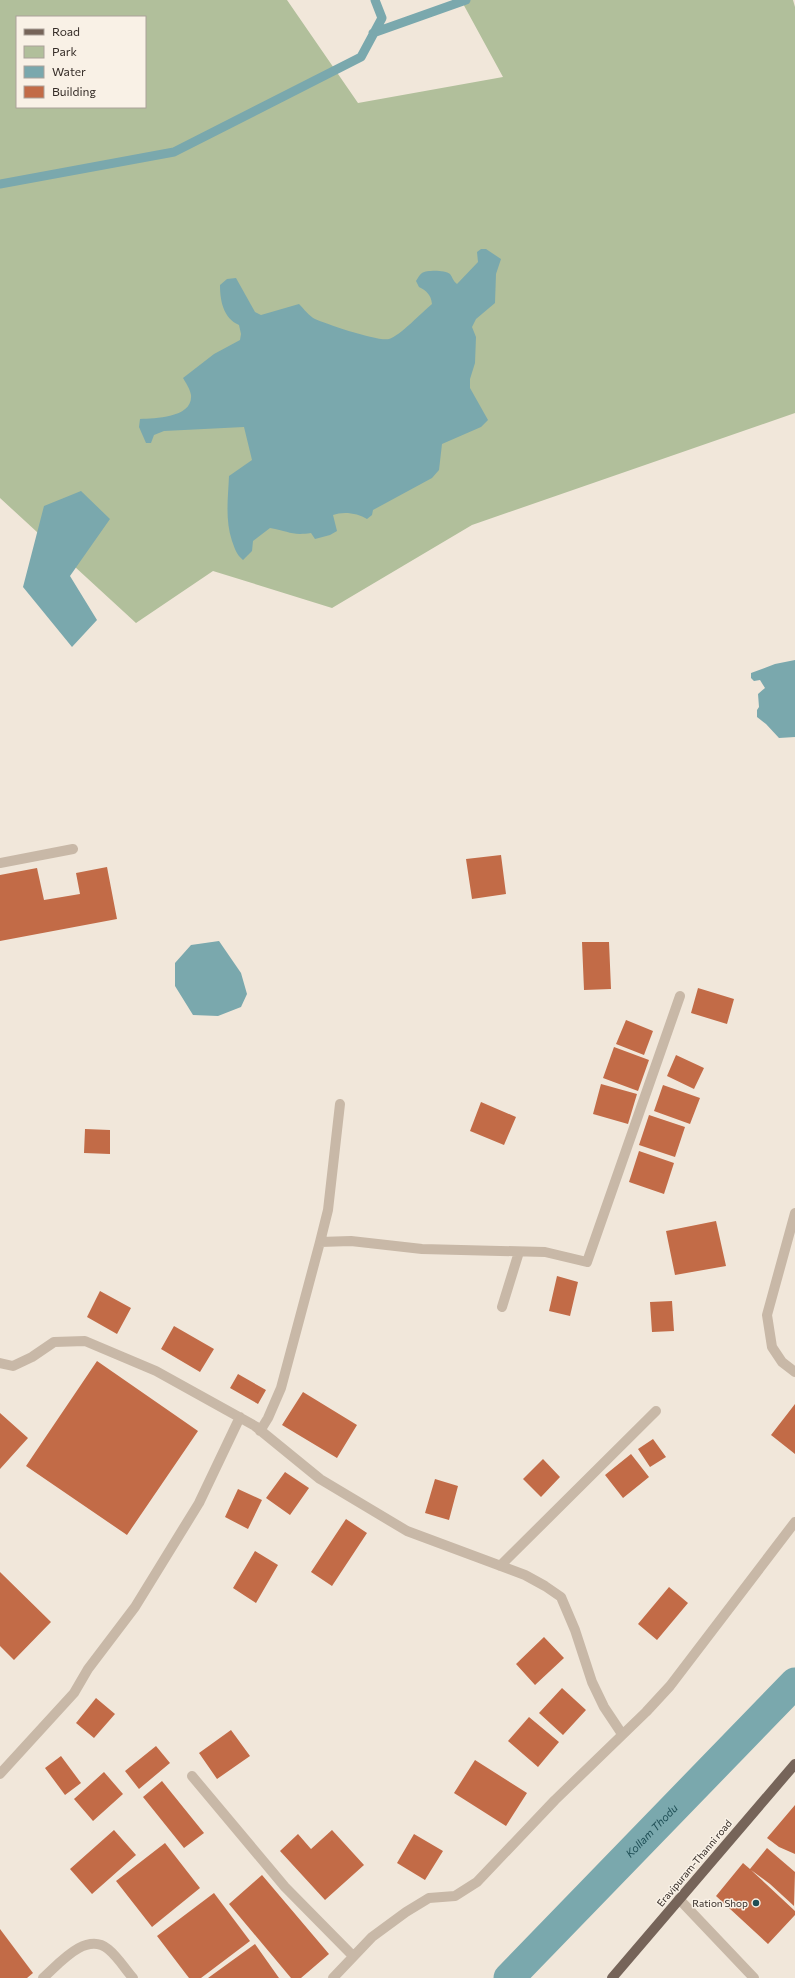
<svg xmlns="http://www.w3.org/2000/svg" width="795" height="1978" font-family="Commissioner,sans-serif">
<rect width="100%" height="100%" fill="#f1e7da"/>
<path fill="#b1bf9b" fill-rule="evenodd" d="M 0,0 L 287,0 L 358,103 L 503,77 L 461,0 L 793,0 L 795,7 L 795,413 L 472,525 L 332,608 L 213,571 L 136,623 L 0,498 ZM 17,17 L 145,17 L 145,107 L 17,107 Z"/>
<path fill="#7aa8ad" d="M 481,249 L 486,249 L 501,259 L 496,274 L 495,303 L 476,319 L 472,327 L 476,337 L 475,363 L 470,379 L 470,388 L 488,420 L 481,427 L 442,444 L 439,470 L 432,478 L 373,510 L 372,515 L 367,519 C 358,513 343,511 333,515 L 337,531 L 330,535 L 315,539 L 311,533 C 291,536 289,531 270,528 L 253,541 L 252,551 L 243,560 C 236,554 235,549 232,541 C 225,519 228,499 229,476 L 252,460 L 244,427 L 164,431 L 154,435 L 151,443 L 146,443 L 139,427 L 140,419 C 155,418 193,418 191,395 C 190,389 186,383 183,378 L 214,354 L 240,340 L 241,334 L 239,325 C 223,318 220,300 220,285 L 227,279 L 236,278 L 255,312 L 261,315 L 299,304 C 304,309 309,316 315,319 C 326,324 379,342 389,339 C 400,336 422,312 432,304 C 431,295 427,291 419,287 L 416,281 C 418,278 419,275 422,273 C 427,270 445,270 450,274 C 453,278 453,281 457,284 L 478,262 L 477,252 Z
M 81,491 L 110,519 L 70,576 L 97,620 L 72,647 L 23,587 L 44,506 Z
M 795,660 L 795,737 L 779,738 L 766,724 L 757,717 L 757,710 L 759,707 L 758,694 L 765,688 L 760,680 L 754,681 L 751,678 L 751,673 L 775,664 Z
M 219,941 L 241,973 L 247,994 L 241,1007 L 218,1016 L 193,1015 L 175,986 L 175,963 L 191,945 Z"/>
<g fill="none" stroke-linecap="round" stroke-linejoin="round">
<path stroke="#7aa8ad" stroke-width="9" d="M 373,33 L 466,0
M 0,184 L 174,152 L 361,57 L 382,18 L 375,0"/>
<path stroke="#7aa8ad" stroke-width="31" id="s1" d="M 509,1978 L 795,1683"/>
</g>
<path fill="#c26b47" d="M 501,855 L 506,894 L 472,899 L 466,859 Z
M 107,867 L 117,919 L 0,941 L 0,875 L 37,868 L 44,900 L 80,894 L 76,873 Z
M 582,942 L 609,942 L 611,989 L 584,990 Z
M 698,988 L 734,999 L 727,1024 L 691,1013 Z
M 626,1020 L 653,1031 L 644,1055 L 616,1044 Z
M 614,1047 L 649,1060 L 638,1091 L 603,1078 Z
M 676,1055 L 704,1068 L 694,1089 L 667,1076 Z
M 601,1084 L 637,1094 L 628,1124 L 593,1114 Z
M 663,1085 L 700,1098 L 690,1124 L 654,1111 Z
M 481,1102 L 516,1117 L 504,1145 L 470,1131 Z
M 649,1115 L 685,1127 L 675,1157 L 639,1145 Z
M 85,1129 L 110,1130 L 110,1154 L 84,1153 Z
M 639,1151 L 674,1163 L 664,1194 L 629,1182 Z
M 716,1221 L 726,1266 L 675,1275 L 666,1231 Z
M 557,1276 L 578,1282 L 570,1316 L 549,1311 Z
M 100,1291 L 131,1308 L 117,1334 L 87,1317 Z
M 672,1301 L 674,1331 L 652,1332 L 650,1302 Z
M 174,1326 L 214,1349 L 200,1372 L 161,1349 Z
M 97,1361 L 198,1431 L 127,1535 L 26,1466 Z
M 238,1374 L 266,1390 L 258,1404 L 230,1388 Z
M 303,1392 L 357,1425 L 337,1458 L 282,1425 Z
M 795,1404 L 795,1454 L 771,1435 Z
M 0,1413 L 28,1438 L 0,1469 Z
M 653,1439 L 666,1457 L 650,1467 L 638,1449 Z
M 631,1454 L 649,1477 L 623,1498 L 605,1475 Z
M 543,1459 L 560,1477 L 541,1497 L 523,1479 Z
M 285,1472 L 309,1488 L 290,1515 L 266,1498 Z
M 435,1479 L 458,1486 L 449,1520 L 425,1513 Z
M 238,1489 L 262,1500 L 248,1529 L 225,1517 Z
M 346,1519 L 367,1533 L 332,1586 L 311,1572 Z
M 255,1551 L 278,1565 L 256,1603 L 233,1588 Z
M 0,1572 L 51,1622 L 14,1660 L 0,1646 Z
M 669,1587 L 688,1603 L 657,1640 L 638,1624 Z
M 544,1637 L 564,1658 L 535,1685 L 516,1664 Z
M 562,1688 L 586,1710 L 563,1735 L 539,1713 Z
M 96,1698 L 115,1714 L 94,1738 L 76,1723 Z
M 529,1717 L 559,1742 L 538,1767 L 508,1741 Z
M 231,1730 L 250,1756 L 217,1779 L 199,1753 Z
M 156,1746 L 170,1763 L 139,1789 L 125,1771 Z
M 61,1756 L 81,1783 L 65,1795 L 45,1768 Z
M 475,1760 L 527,1793 L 506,1826 L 454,1793 Z
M 104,1772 L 123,1794 L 93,1821 L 74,1799 Z
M 162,1781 L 204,1833 L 184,1848 L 143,1797 Z
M 795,1805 L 795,1854 L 779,1847 L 767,1838 Z
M 114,1830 L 136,1855 L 92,1894 L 70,1869 Z
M 332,1830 L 364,1865 L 325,1900 L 280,1851 L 298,1834 L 311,1849 Z
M 414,1834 L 443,1851 L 425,1880 L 397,1863 Z
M 165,1843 L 200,1888 L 152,1927 L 116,1881 Z
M 767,1848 L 795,1872 L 794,1906 L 770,1884 L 751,1870 L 795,1911 L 795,1915 L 768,1944 L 716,1896 L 743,1863 L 750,1869 Z
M 262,1875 L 329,1954 L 301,1978 L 291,1978 L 229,1904 Z
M 214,1893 L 250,1941 L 201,1978 L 189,1978 L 157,1936 Z
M 0,1929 L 33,1973 L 27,1978 L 0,1978 Z
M 255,1944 L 279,1978 L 208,1978 Z"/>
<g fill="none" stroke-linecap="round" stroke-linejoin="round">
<path stroke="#c8b8a7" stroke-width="10" d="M 0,863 L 73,849
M 795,1213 L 767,1315 L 772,1347 L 782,1362 L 795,1372
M 320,1242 L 328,1210 L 340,1104
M 502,1307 L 519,1252
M 0,1363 L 13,1366 L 32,1357 L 54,1342 L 85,1341 L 156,1371 L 255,1426 L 320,1479 L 407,1531 L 525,1575 L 545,1586 L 561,1597 L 575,1630 L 592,1682 L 604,1707 L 622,1734
M 260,1431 L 268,1418 L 281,1388 L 320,1242 L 351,1241 L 422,1249 L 545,1252 L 587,1262 L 680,996
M 500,1566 L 656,1411
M 0,1774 L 74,1693 L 88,1669 L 135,1607 L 199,1503 L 240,1417
M 192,1776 L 285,1887 L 353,1956
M 679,1899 L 754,1978
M 43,1978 C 59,1964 86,1931 108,1949 C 118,1957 125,1969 133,1978
M 333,1978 L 372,1937 L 406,1912 L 429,1898 L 455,1896 L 477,1882 L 555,1800 L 646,1712 L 670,1686 L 795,1522"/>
<path stroke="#766459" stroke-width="10" d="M 612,1978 L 795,1764"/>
</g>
<circle fill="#1e4e55" stroke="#f9f1e6" stroke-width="1.5" cx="756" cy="1903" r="4"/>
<g text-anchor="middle" stroke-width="3" stroke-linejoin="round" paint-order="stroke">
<g font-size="10" fill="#352c27" stroke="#f9f1e6">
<text transform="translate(694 1863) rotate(-50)" y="4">Eravipuram-Thanni road</text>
</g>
<g font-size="10" fill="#352c27" stroke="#f9f1e6" text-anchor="end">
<text x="748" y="1907">Ration Shop</text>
</g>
<g font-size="11" font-style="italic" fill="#1e4e55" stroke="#f9f1e6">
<text dy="4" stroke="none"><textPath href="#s1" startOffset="205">Kollam Thodu</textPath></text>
</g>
</g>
<rect x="16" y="16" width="130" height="92" fill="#f9f1e6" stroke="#aba29a"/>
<rect x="24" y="29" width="20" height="6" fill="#766459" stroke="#aba29a"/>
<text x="52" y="36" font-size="12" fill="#352c27">Road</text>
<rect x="24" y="46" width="20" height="12" fill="#b1bf9b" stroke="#aba29a"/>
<text x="52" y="56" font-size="12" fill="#352c27">Park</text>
<rect x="24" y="66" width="20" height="12" fill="#7aa8ad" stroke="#aba29a"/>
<text x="52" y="76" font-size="12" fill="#352c27">Water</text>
<rect x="24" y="86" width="20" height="12" fill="#c26b47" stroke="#aba29a"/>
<text x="52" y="96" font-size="12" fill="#352c27">Building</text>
</svg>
